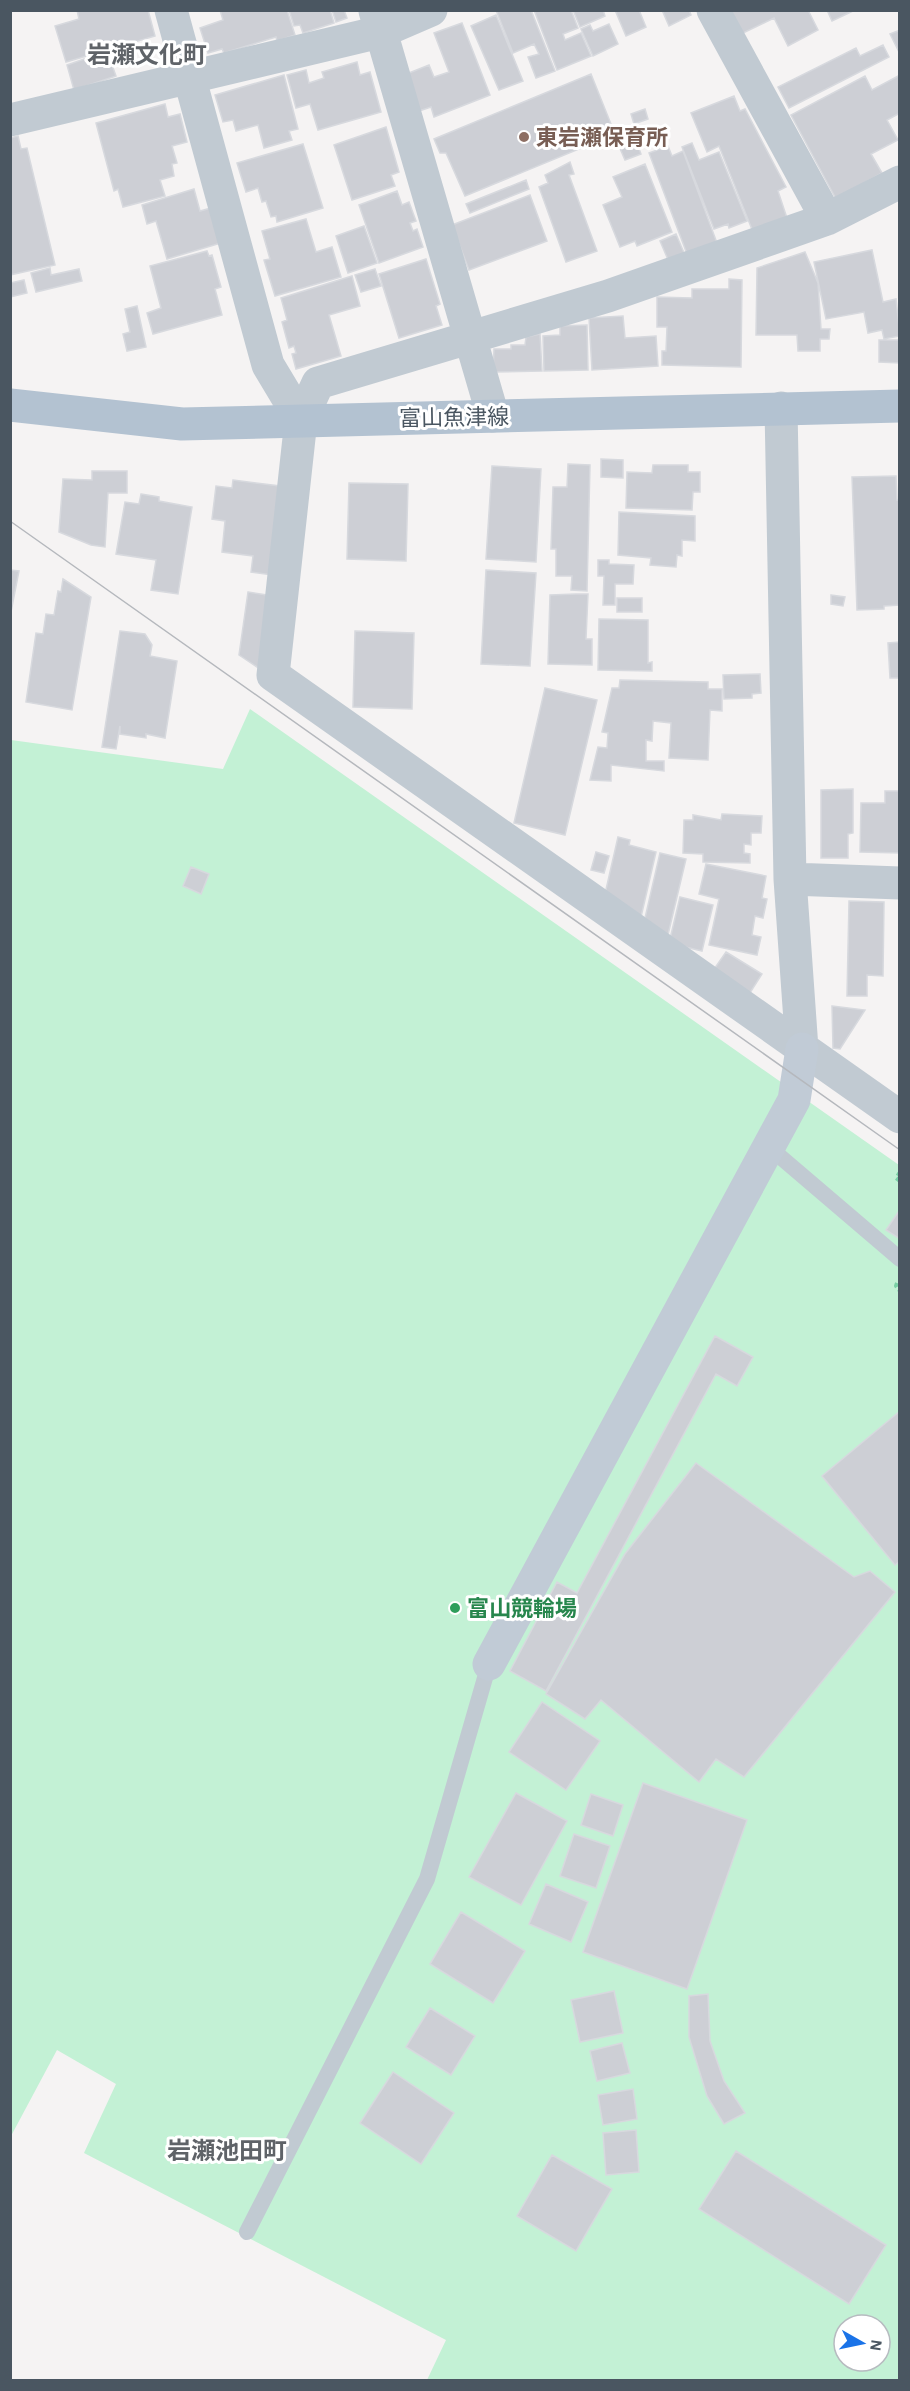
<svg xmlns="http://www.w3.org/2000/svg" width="910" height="2391" font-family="'Alegreya Sans','Noto Sans JP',sans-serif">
<rect width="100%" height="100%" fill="#f5f3f3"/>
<path fill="#c3f1d5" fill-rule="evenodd" d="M 250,709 L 899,1165 L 899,2380 L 427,2380 L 446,2340 L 84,2153 L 116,2084 L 57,2050 L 11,2136 L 11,740 L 223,769 ZM 844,2325 L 880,2325 L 880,2361 L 844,2361 Z"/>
<path fill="#cdcfd5" stroke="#d7d9de" stroke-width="1.5" d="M 77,10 L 148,10 L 155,36 L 66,62 L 55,26 L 79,19 Z
M 220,10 L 287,10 L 295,35 L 277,41 L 276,37 L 224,53 L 222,49 L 208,53 L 200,28 L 223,20 Z
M 289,10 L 330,10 L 334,23 L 303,33 L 300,25 L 294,26 Z
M 332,10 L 344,10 L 347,18 L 336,22 Z
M 496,10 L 531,10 L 555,71 L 536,78 L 528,57 L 539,54 L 534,44 L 513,53 Z
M 534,10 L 571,10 L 578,28 L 563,34 L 565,40 L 581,33 L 591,56 L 557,70 Z
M 573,10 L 603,10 L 605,16 L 580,27 Z
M 615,10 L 639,10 L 646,27 L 626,36 Z
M 662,10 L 689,10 L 691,15 L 669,26 Z
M 729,10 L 808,10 L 818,30 L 788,46 L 774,18 L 739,35 Z
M 827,10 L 855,10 L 832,21 Z
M 496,15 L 523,81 L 499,90 L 471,26 Z
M 462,23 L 490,95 L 434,117 L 431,107 L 419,111 L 404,75 L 429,65 L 434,77 L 449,72 L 434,33 Z
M 609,24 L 618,44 L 593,56 L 581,29 L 590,25 L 593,31 Z
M 900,30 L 900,52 L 899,52 L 890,34 Z
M 883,45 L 889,57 L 789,108 L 778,87 L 856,48 L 860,56 Z
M 107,51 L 116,76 L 74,90 L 67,65 Z
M 357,62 L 360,75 L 370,72 L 381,112 L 318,130 L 310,104 L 296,108 L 287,75 L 306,70 L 309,83 L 324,78 L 322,72 Z
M 591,74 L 615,134 L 465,196 L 446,153 L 440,153 L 434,139 Z
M 284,75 L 298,129 L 289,131 L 292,140 L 264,148 L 258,125 L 236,131 L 233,120 L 223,122 L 215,95 Z
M 900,75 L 900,113 L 887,120 L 898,140 L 871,154 L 882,173 L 836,199 L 791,115 L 865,76 L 872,90 Z
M 734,96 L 740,111 L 745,109 L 786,187 L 778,191 L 787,218 L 753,232 L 719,146 L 707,152 L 691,113 Z
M 165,104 L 168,117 L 180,114 L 187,142 L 172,146 L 177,163 L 172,164 L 174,176 L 160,180 L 165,196 L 123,207 L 118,189 L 114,191 L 96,123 Z
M 645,109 L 648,119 L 634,124 L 631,114 Z
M 386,127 L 399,172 L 391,175 L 395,186 L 352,200 L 334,145 Z
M 18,136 L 21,149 L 27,148 L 55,265 L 10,275 L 10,138 Z
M 635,138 L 641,154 L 625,160 L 618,144 Z
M 692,143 L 699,160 L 719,152 L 747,221 L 729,228 L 728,224 L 714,229 L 682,147 Z
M 303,144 L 323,208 L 277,222 L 276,216 L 271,217 L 266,201 L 262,202 L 258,188 L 246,192 L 237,163 Z
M 668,146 L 672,156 L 683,151 L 717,243 L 687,254 L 649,153 Z
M 570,162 L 574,174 L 569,175 L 597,251 L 566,262 L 539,187 L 548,183 L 545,175 Z
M 645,164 L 672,232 L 637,246 L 635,241 L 620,247 L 603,205 L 622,197 L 613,177 Z
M 526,180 L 529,189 L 470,213 L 466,204 Z
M 194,189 L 200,211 L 211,208 L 221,243 L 167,259 L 156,221 L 147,224 L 142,205 Z
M 397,191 L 402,205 L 409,202 L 416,221 L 410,223 L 413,231 L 417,229 L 423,247 L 379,263 L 359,205 Z
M 530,195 L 547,241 L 469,270 L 452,225 Z
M 306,219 L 316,252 L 332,247 L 341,277 L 275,296 L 264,260 L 270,259 L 262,231 Z
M 364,226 L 377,263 L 348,273 L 336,236 Z
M 676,234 L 685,255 L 669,262 L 660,241 Z
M 872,250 L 883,302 L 896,299 L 900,336 L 884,339 L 882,330 L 868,333 L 864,312 L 826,319 L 814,262 Z
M 207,251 L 209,256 L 212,255 L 221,287 L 215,289 L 222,315 L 153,334 L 147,313 L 161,308 L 150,266 Z
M 805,252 L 818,283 L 821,329 L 830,329 L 829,339 L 820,339 L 820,351 L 798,351 L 797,335 L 756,335 L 757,268 Z
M 426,259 L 440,304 L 436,306 L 442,325 L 399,338 L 379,274 Z
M 50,268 L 51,275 L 79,269 L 82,281 L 36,292 L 31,273 Z
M 375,269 L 381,286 L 361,292 L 355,275 Z
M 352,276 L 360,306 L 329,315 L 341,356 L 296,369 L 292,354 L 296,353 L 294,346 L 289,348 L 282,322 L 287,320 L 281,298 Z
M 729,279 L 742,280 L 741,367 L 662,365 L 662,351 L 666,351 L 667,327 L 657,327 L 657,297 L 692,298 L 692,289 L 729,289 Z
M 24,280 L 27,293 L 10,297 L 10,283 Z
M 137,306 L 146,347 L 127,351 L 123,334 L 130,332 L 125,309 Z
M 623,316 L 625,338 L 656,336 L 658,366 L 592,370 L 589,318 Z
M 587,325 L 588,370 L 544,371 L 543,336 L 560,335 L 560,326 Z
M 540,334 L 542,371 L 493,372 L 494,349 L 511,349 L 511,345 L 525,345 L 526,337 Z
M 879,340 L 900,340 L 900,363 L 879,362 Z
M 601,459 L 623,460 L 623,478 L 601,477 Z
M 568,464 L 590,465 L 587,591 L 571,590 L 572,576 L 556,576 L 556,549 L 551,549 L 553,487 L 567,487 Z
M 653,465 L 688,465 L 688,472 L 700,472 L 700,492 L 693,492 L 692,510 L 626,508 L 627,472 L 652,473 Z
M 492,466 L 541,469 L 536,562 L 486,559 Z
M 92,471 L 127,471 L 127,493 L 108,493 L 105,547 L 91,545 L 59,532 L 63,479 L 92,480 Z
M 896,476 L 897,500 L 900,500 L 900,605 L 884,606 L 884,609 L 857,610 L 852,477 Z
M 233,480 L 280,486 L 280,576 L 251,572 L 253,556 L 222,552 L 225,521 L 212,519 L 216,486 L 232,488 Z
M 349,483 L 408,484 L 406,561 L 347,559 Z
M 141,494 L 159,497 L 159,501 L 192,507 L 178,594 L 151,590 L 156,560 L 116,554 L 125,502 L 139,504 Z
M 619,512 L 695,516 L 695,541 L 682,540 L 682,556 L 677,555 L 676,567 L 650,565 L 651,558 L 618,555 Z
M 598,560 L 609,560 L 609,564 L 634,565 L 633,584 L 615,584 L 615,605 L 603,605 L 604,576 L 598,576 Z
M 10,570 L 19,571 L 10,617 Z
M 486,570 L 536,573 L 530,666 L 481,664 Z
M 63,579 L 91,597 L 72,710 L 26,702 L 36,633 L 43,634 L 46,614 L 54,615 L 58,591 L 61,592 Z
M 248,592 L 273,596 L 263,671 L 239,655 Z
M 576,594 L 588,594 L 586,639 L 592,639 L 592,665 L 548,664 L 550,595 Z
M 831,595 L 845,597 L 843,606 L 831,604 Z
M 617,598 L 642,598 L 642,612 L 617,612 Z
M 599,619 L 648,620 L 648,663 L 652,662 L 652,671 L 598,670 Z
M 120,631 L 145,634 L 152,645 L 150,656 L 177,661 L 165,738 L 146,734 L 146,738 L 120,734 L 120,726 L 116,749 L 102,747 Z
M 355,631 L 414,633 L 412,709 L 353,707 Z
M 900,642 L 900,678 L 890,678 L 888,643 Z
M 760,674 L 761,693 L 752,694 L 752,698 L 724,699 L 723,675 Z
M 620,680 L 708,682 L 708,689 L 722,689 L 722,711 L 710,710 L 708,760 L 669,758 L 671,723 L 653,721 L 652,741 L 646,740 L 646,761 L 664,761 L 664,771 L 611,765 L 611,781 L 590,780 L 598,747 L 607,748 L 608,733 L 602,732 L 612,688 L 619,688 Z
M 545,688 L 597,700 L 565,835 L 514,823 Z
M 853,789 L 853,833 L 848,834 L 848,858 L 821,858 L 821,790 Z
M 885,791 L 900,791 L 900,853 L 860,852 L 861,803 L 885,803 Z
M 722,814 L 762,816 L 761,833 L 751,833 L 751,845 L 744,844 L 744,853 L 750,854 L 750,863 L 703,862 L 703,854 L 683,853 L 684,820 L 693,820 L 693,815 L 721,820 Z
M 618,837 L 630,840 L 629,845 L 656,852 L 641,917 L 605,894 Z
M 596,852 L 609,856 L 604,873 L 591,870 Z
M 660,853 L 686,859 L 667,939 L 645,918 Z
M 706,864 L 766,876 L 762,898 L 767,899 L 763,918 L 755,916 L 752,935 L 761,937 L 757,955 L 709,945 L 719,899 L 699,894 Z
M 191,867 L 209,874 L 201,894 L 183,886 Z
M 680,897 L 713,905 L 702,951 L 669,943 Z
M 849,901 L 884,902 L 883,976 L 867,975 L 867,996 L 847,996 Z
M 726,952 L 762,974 L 748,996 L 712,972 Z
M 832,1006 L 865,1010 L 840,1049 L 833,1048 Z
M 899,1211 L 900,1211 L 900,1239 L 886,1230 Z
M 715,1336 L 753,1357 L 737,1386 L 716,1374 L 546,1691 L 510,1671 L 557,1582 L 577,1593 Z
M 900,1411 L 900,1561 L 895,1565 L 822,1476 Z
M 696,1463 L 854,1577 L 870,1571 L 895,1592 L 744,1777 L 716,1759 L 699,1782 L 601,1700 L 585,1719 L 546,1694 L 625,1554 Z
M 542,1702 L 600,1741 L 566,1790 L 509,1752 Z
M 643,1783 L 747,1820 L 687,1989 L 583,1952 Z
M 516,1793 L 567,1821 L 521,1905 L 469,1877 Z
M 591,1794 L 623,1805 L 613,1836 L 581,1825 Z
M 574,1834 L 610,1846 L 596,1888 L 560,1876 Z
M 546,1884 L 588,1902 L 571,1942 L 529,1924 Z
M 461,1912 L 525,1951 L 493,2003 L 430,1964 Z
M 614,1991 L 623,2033 L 580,2042 L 571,2000 Z
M 708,1994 L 710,2041 L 724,2081 L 745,2113 L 724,2124 L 707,2096 L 689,2037 L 689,1996 Z
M 430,2008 L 475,2036 L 451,2075 L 406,2047 Z
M 622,2043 L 630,2073 L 597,2081 L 590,2051 Z
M 393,2072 L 454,2113 L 421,2164 L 360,2123 Z
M 633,2089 L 637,2119 L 603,2125 L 598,2095 Z
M 636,2130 L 639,2172 L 606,2175 L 603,2133 Z
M 736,2151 L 886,2245 L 849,2304 L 699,2209 Z
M 552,2155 L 612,2189 L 576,2251 L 517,2216 Z"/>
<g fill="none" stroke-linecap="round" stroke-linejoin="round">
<path stroke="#7ad0a6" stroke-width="4" stroke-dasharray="4.5 3" stroke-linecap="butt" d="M 900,1172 L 896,1178 L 900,1181
M 897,1283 L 896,1286 L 900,1291"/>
<path stroke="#c1cad2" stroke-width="16" d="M 770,1148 L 900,1259
M 247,2232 L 427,1879 L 489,1664"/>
<path stroke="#c1cad2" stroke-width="33" d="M 171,10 L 268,365 L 301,420
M 713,10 L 827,219
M 375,11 L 493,416
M 10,120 L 380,32 L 431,10
M 900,182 L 827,219 L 608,296 L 318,383 L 301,420 L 273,675 L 900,1117
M 781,408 L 790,879 L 802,1049
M 790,879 L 900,883"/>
<path stroke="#c1cbd6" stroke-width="33" d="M 489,1664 L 794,1100 L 802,1049"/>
<path stroke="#b3c2d1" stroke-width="33" d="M 10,405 L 182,424 L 900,406"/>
<path stroke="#b5b8bd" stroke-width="1.5" d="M 10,521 L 900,1150"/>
</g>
<circle fill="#8d6e63" stroke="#fff" stroke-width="2" cx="524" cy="137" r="6"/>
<circle fill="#2e9e5b" stroke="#fff" stroke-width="2" cx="455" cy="1608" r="6"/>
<g text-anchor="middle" stroke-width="6" stroke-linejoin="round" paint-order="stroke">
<g font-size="22" font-weight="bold" fill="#785e54" stroke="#fff" text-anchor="start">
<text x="536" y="145">東岩瀬保育所</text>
</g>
<g font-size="22" fill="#4a5661" stroke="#fff">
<text transform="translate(454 417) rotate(-1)" y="8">富山魚津線</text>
</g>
<g font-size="22" font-weight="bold" fill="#27864d" stroke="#fff" text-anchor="start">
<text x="467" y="1616">富山競輪場</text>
</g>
<g font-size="24" font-weight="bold" fill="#5f6368" stroke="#fff">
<text x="147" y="63">岩瀬文化町</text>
<text x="227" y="2159">岩瀬池田町</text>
</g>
</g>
<rect width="910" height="2391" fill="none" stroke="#4a5661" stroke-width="24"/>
<g transform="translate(862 2343) rotate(99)"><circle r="28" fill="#ffffff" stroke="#b7bbc0" stroke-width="1.5"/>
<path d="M0-4.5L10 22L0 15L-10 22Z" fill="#1a73e8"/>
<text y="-9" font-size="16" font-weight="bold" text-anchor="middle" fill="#4a5661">N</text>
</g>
</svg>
